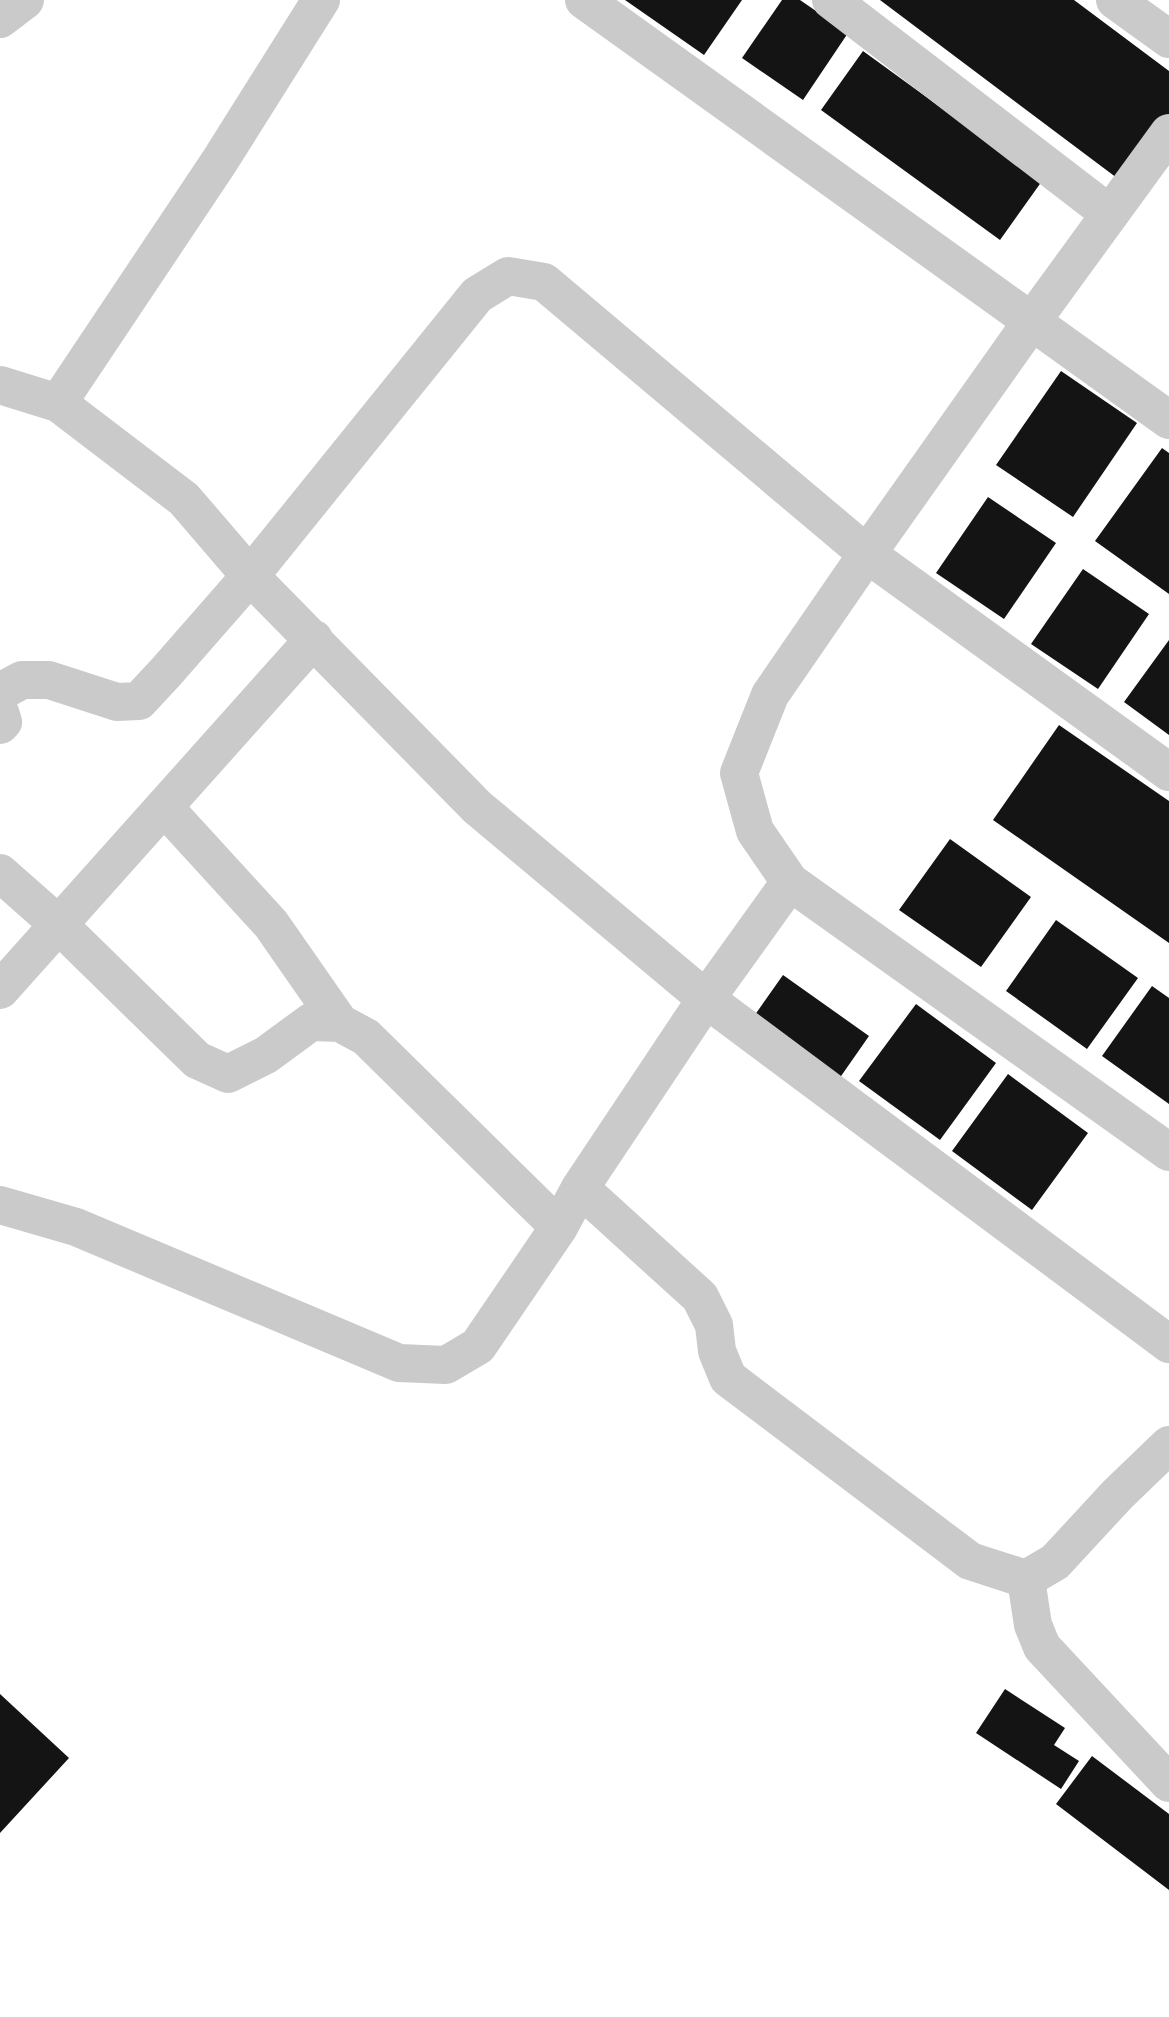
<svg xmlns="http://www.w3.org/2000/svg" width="1169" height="2017" font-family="'Archivo Narrow',sans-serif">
<rect width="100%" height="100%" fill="#fff"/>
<path fill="#141414" d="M 625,0 L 742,0 L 704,55 Z
M 782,0 L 800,0 L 848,33 L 803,100 L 742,58 Z
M 880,0 L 1074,0 L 1169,71 L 1169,117 L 1121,181 Z
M 863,51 L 1042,181 L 1000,240 L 821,110 Z
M 1061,371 L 1137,423 L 1073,517 L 996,465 Z
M 1162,448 L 1169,453 L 1169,594 L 1095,541 Z
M 988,497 L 1056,543 L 1004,619 L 936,573 Z
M 1083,569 L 1149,614 L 1098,689 L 1031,644 Z
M 1169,640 L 1169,735 L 1124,702 Z
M 1059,725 L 1169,801 L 1169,943 L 993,820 Z
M 950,839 L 1031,897 L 981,967 L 899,910 Z
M 1056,920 L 1138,978 L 1087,1049 L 1006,991 Z
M 783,975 L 869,1036 L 839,1079 L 752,1019 Z
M 1152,986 L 1169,998 L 1169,1104 L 1102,1056 Z
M 916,1004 L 996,1063 L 940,1140 L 859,1081 Z
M 1008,1074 L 1088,1133 L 1032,1210 L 952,1151 Z
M 1005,1689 L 1065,1728 L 1054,1745 L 1079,1761 L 1061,1789 L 976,1733 Z
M 0,1694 L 69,1758 L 0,1833 Z
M 1092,1756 L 1169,1814 L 1169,1890 L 1056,1804 Z"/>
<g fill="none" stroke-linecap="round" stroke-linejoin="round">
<path stroke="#cacaca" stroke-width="38" d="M 584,0 L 1169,420
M 831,0 L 1110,214
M 1115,0 L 1169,39
M 0,19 L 25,0
M 1169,133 L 1032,321 L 867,554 L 770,695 L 739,773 L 755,831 L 790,882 L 1169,1152
M 0,385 L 58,403 L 184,499 L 250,576 L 477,807 L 706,999 L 1169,1344
M 58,403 L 219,162 L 321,0
M 0,692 L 22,680 L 49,680 L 117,702 L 139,701 L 166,672 L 250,576 L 477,295 L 508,276 L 544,282 L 867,554 L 1169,772
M 0,712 L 3,722 L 0,725
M 164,807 L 271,924 L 340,1023
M 0,873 L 59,925 L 197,1060 L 228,1074 L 266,1055 L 311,1022 L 340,1023 L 366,1037 L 559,1227
M 0,990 L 314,639
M 580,1188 L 700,1297 L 714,1325 L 717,1351 L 728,1378 L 970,1561 L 1026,1579 L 1055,1562 L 1118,1494 L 1169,1445
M 0,1205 L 76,1227 L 399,1363 L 446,1365 L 478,1346 L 559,1227 L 580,1188 L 706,999 L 790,882
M 1026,1579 L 1033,1625 L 1042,1647 L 1169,1783"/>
</g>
</svg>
